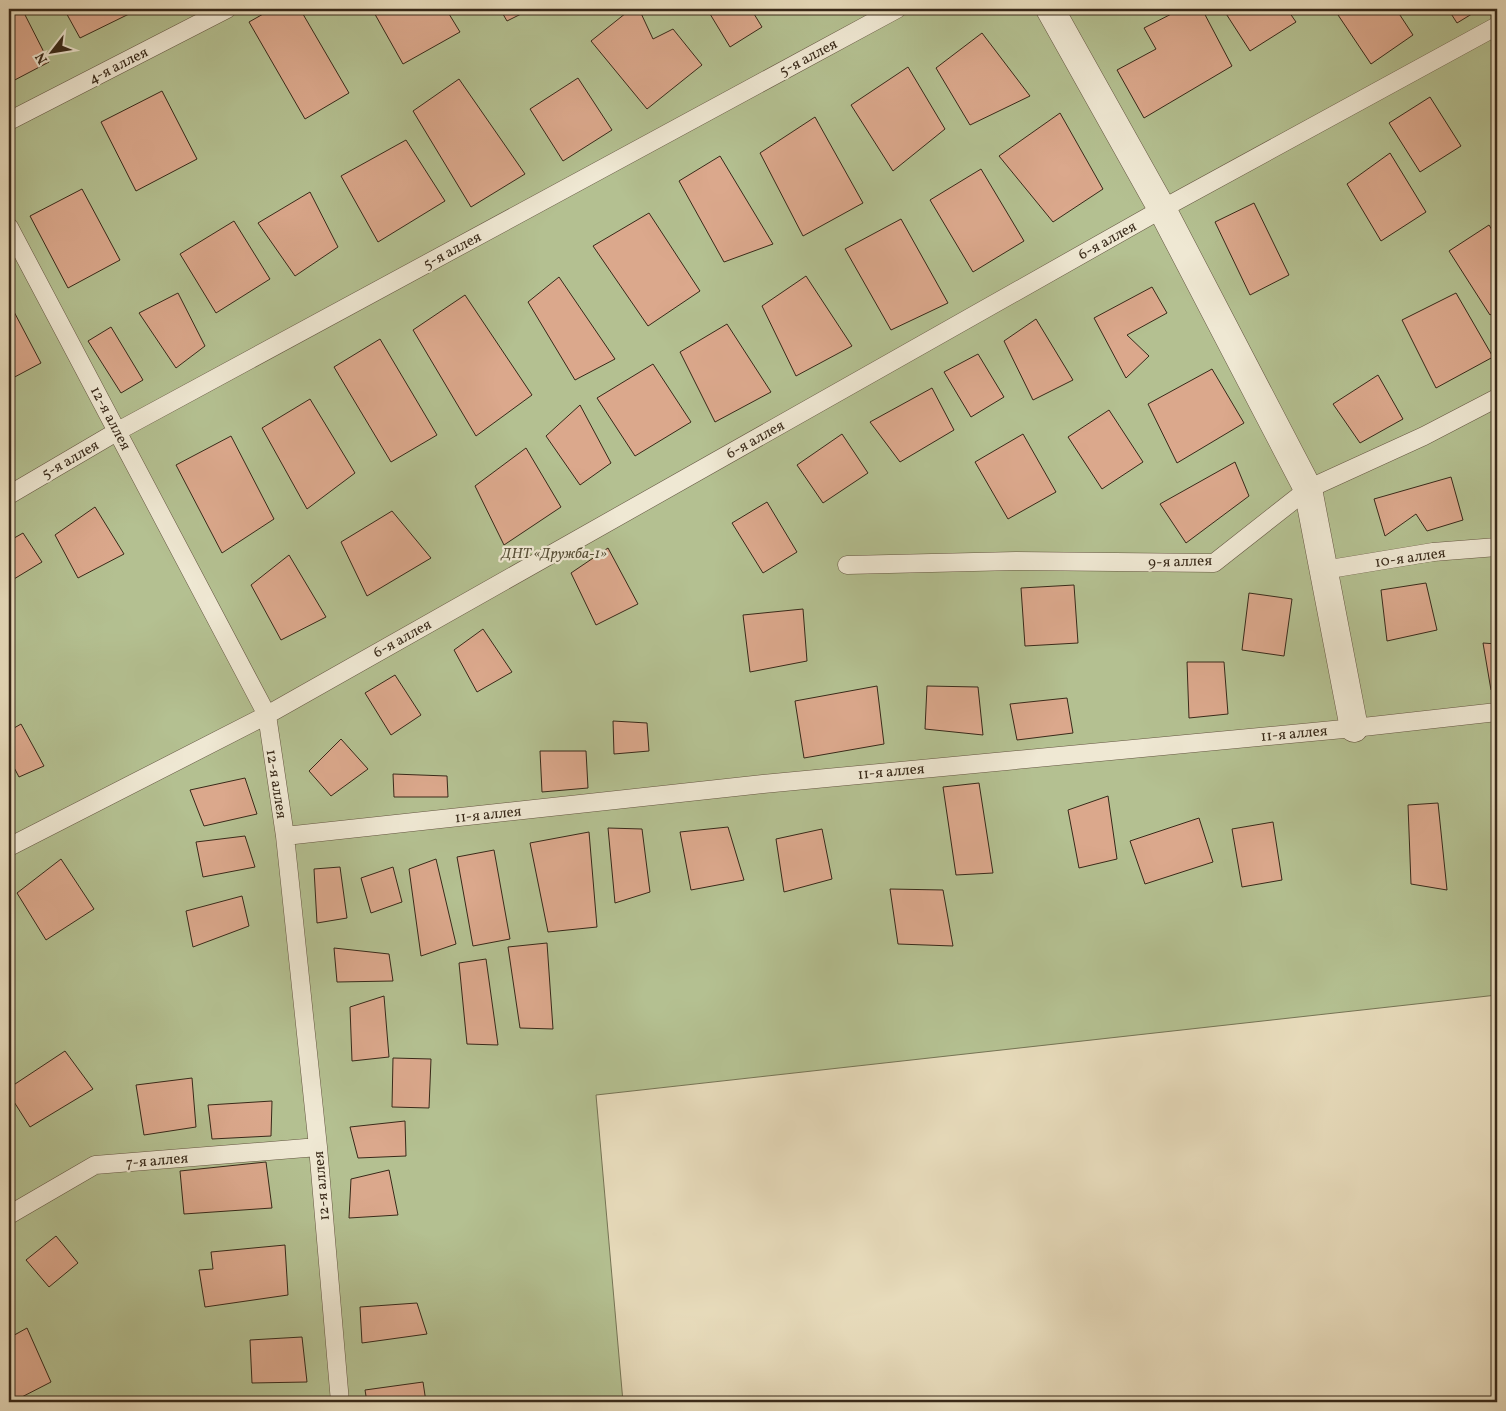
<svg xmlns="http://www.w3.org/2000/svg" width="1506" height="1411" font-family="Vollkorn,serif">
<rect width="100%" height="100%" fill="#e7dbbb"/>
<filter id="stains"><feTurbulence type="fractalNoise" baseFrequency=".004" numOctaves="4"/><feColorMatrix values="0 0 0 0 .2 0 0 0 0 .09 0 0 0 0 .02 0 0 0 .5 -.17"/></filter>
<radialGradient id="worn" r=".72"><stop offset=".6" stop-color="#630" stop-opacity="0"/><stop offset="1" stop-color="#630" stop-opacity=".3"/></radialGradient>
<path fill="#b4c091" stroke="#767455" d="M 9,9 L 1497,9 L 1497,995 L 596,1095 L 623,1402 L 9,1402 Z"/>
<path fill="#dba88c" stroke="#382919" d="M 9,9 L 22,9 L 49,62 L 9,83 Z
M 64,9 L 126,9 L 129,14 L 80,38 Z
M 272,9 L 300,9 L 349,93 L 305,119 L 249,22 Z
M 372,9 L 446,9 L 460,32 L 403,64 Z
M 500,9 L 531,9 L 507,21 Z
M 631,9 L 639,9 L 653,39 L 673,29 L 702,65 L 647,109 L 591,41 Z
M 707,9 L 751,9 L 762,27 L 730,47 Z
M 1181,9 L 1202,9 L 1232,66 L 1144,118 L 1117,70 L 1156,49 L 1144,28 Z
M 1223,9 L 1287,9 L 1296,22 L 1250,51 Z
M 1334,9 L 1396,9 L 1413,35 L 1371,64 Z
M 1448,9 L 1480,9 L 1457,23 Z
M 982,33 L 1030,96 L 970,125 L 936,68 Z
M 908,67 L 945,129 L 893,171 L 851,105 Z
M 578,78 L 612,130 L 563,161 L 530,109 Z
M 459,79 L 525,174 L 471,207 L 413,111 Z
M 162,91 L 197,159 L 136,191 L 101,122 Z
M 1430,97 L 1461,146 L 1420,172 L 1389,123 Z
M 1060,113 L 1103,189 L 1053,222 L 999,156 Z
M 815,117 L 863,203 L 803,236 L 760,153 Z
M 406,140 L 445,201 L 378,242 L 341,176 Z
M 1390,153 L 1426,212 L 1381,241 L 1347,184 Z
M 720,156 L 773,244 L 724,262 L 679,181 Z
M 981,169 L 1024,241 L 973,272 L 930,200 Z
M 82,189 L 120,260 L 68,288 L 30,216 Z
M 310,192 L 338,247 L 295,276 L 258,223 Z
M 1254,203 L 1289,275 L 1250,295 L 1215,222 Z
M 649,213 L 700,291 L 648,326 L 593,246 Z
M 901,219 L 948,303 L 891,330 L 845,249 Z
M 234,221 L 270,279 L 216,313 L 180,254 Z
M 1489,225 L 1497,238 L 1497,310 L 1490,315 L 1449,251 Z
M 806,276 L 852,346 L 796,376 L 762,306 Z
M 559,277 L 615,359 L 575,380 L 528,302 Z
M 1152,287 L 1167,313 L 1127,335 L 1149,356 L 1126,378 L 1094,318 Z
M 178,293 L 205,346 L 176,368 L 139,313 Z
M 1456,293 L 1493,357 L 1436,388 L 1402,320 Z
M 465,295 L 532,395 L 476,436 L 413,330 Z
M 12,308 L 41,363 L 9,380 L 9,311 Z
M 1036,319 L 1073,380 L 1033,400 L 1004,341 Z
M 727,324 L 771,392 L 715,422 L 680,352 Z
M 111,327 L 143,380 L 121,393 L 88,341 Z
M 380,339 L 437,435 L 391,462 L 334,367 Z
M 978,354 L 1004,397 L 971,417 L 944,372 Z
M 653,364 L 691,422 L 635,456 L 597,398 Z
M 1212,369 L 1244,423 L 1177,463 L 1148,404 Z
M 1378,375 L 1403,419 L 1360,443 L 1333,404 Z
M 932,388 L 954,430 L 900,462 L 870,422 Z
M 310,399 L 355,473 L 307,509 L 262,428 Z
M 580,405 L 611,463 L 580,485 L 546,436 Z
M 1109,410 L 1143,462 L 1102,489 L 1068,437 Z
M 842,434 L 868,473 L 823,503 L 797,465 Z
M 1023,434 L 1056,492 L 1008,519 L 975,462 Z
M 231,436 L 274,519 L 222,553 L 176,465 Z
M 526,448 L 561,507 L 504,545 L 475,486 Z
M 1235,462 L 1249,496 L 1186,543 L 1160,504 Z
M 1451,477 L 1463,520 L 1427,531 L 1416,514 L 1385,536 L 1374,499 Z
M 767,502 L 797,552 L 763,573 L 732,523 Z
M 95,507 L 124,554 L 78,578 L 55,535 Z
M 392,511 L 431,558 L 367,596 L 341,542 Z
M 23,533 L 42,562 L 9,582 L 9,541 Z
M 608,548 L 638,604 L 596,625 L 571,573 Z
M 289,555 L 326,617 L 281,640 L 251,585 Z
M 1426,583 L 1437,630 L 1387,641 L 1381,590 Z
M 1074,585 L 1078,643 L 1025,646 L 1021,588 Z
M 1249,593 L 1292,599 L 1284,656 L 1242,650 Z
M 803,609 L 807,661 L 750,672 L 743,615 Z
M 483,629 L 512,672 L 477,692 L 454,650 Z
M 1483,643 L 1497,644 L 1497,690 L 1491,690 Z
M 1187,662 L 1224,662 L 1228,714 L 1189,718 Z
M 395,675 L 421,715 L 391,735 L 365,693 Z
M 877,686 L 884,744 L 804,758 L 795,701 Z
M 927,686 L 978,687 L 983,735 L 925,729 Z
M 1067,698 L 1073,733 L 1017,740 L 1010,704 Z
M 613,721 L 647,723 L 649,751 L 614,754 Z
M 21,724 L 44,766 L 19,777 L 9,758 L 9,731 Z
M 1493,734 L 1497,734 L 1497,751 Z
M 341,739 L 368,769 L 331,796 L 309,771 Z
M 540,751 L 586,751 L 588,788 L 542,792 Z
M 393,774 L 447,776 L 448,797 L 394,797 Z
M 245,778 L 257,814 L 204,826 L 190,790 Z
M 979,783 L 993,873 L 956,875 L 943,787 Z
M 1108,796 L 1117,859 L 1079,868 L 1068,810 Z
M 1438,803 L 1447,890 L 1411,884 L 1408,805 Z
M 1199,818 L 1213,862 L 1145,884 L 1130,841 Z
M 1273,822 L 1282,880 L 1242,887 L 1232,829 Z
M 728,827 L 744,880 L 691,890 L 680,832 Z
M 608,828 L 642,829 L 650,892 L 615,903 Z
M 822,829 L 832,879 L 784,892 L 776,839 Z
M 589,832 L 597,927 L 548,932 L 530,843 Z
M 245,836 L 255,867 L 203,877 L 196,842 Z
M 494,850 L 510,939 L 473,946 L 457,857 Z
M 61,859 L 94,909 L 46,940 L 17,893 Z
M 436,859 L 456,944 L 421,956 L 409,869 Z
M 340,867 L 347,918 L 317,923 L 314,869 Z
M 393,867 L 402,902 L 371,913 L 361,878 Z
M 890,889 L 943,890 L 953,946 L 898,944 Z
M 242,896 L 249,926 L 193,947 L 186,911 Z
M 547,943 L 553,1029 L 520,1028 L 508,947 Z
M 334,948 L 389,954 L 393,981 L 337,982 Z
M 486,959 L 498,1045 L 467,1044 L 459,963 Z
M 384,996 L 389,1057 L 352,1061 L 350,1007 Z
M 65,1051 L 93,1089 L 30,1127 L 9,1094 L 9,1088 Z
M 393,1058 L 431,1059 L 429,1108 L 392,1107 Z
M 192,1078 L 196,1127 L 144,1135 L 136,1085 Z
M 272,1101 L 271,1136 L 212,1139 L 208,1105 Z
M 405,1121 L 406,1156 L 358,1158 L 350,1127 Z
M 266,1162 L 272,1208 L 184,1214 L 180,1171 Z
M 389,1170 L 398,1215 L 349,1218 L 351,1179 Z
M 56,1236 L 78,1263 L 49,1287 L 26,1260 Z
M 285,1245 L 288,1295 L 205,1307 L 199,1270 L 213,1269 L 211,1252 Z
M 417,1303 L 427,1334 L 362,1343 L 360,1307 Z
M 27,1328 L 51,1382 L 14,1401 L 9,1390 L 9,1338 Z
M 302,1337 L 307,1382 L 252,1383 L 250,1340 Z
M 423,1382 L 426,1402 L 367,1402 L 365,1390 Z"/>
<g fill="none" stroke-linecap="round" stroke-linejoin="round">
<defs>
<path id="lane" d="M 9,121 L 227,9
M 9,227 L 267,715 L 285,836 L 318,1147 L 340,1402
M 9,495 L 118,431 L 897,9
M 847,565 L 1016,561 L 1214,563 L 1308,489 L 1424,436 L 1497,398
M 1324,570 L 1433,552 L 1497,547
M 285,836 L 763,784 L 1354,728 L 1497,712
M 9,847 L 267,715 L 1162,209 L 1497,26
M 9,1215 L 95,1165 L 318,1147"/>
<path id="street" d="M 1050,9 L 1162,209 L 1308,489 L 1354,728"/>
</defs>
<use href="#lane" stroke="#645642" stroke-width="19"/>
<use href="#street" stroke="#645642" stroke-width="29"/>
<use href="#lane" stroke="#efe8d3" stroke-width="18"/>
<use href="#street" stroke="#efe8d3" stroke-width="28"/>
</g>
<g text-anchor="middle" stroke-width="4.5" stroke-linejoin="round" paint-order="stroke">
<g font-size="15" fill="#382919" stroke="#efe8d3">
<text transform="translate(808 57) rotate(-28)" y="5">5-я аллея</text>
<text transform="translate(118 65) rotate(-27)" y="5">4-я аллея</text>
<text transform="translate(1107 240) rotate(-29)" y="5">6-я аллея</text>
<text transform="translate(452 250) rotate(-28)" y="5">5-я аллея</text>
<text transform="translate(111 418) rotate(62)" y="5">12-я аллея</text>
<text transform="translate(755 439) rotate(-29)" y="5">6-я аллея</text>
<text transform="translate(70 459) rotate(-30)" y="5">5-я аллея</text>
<text transform="translate(1410 557) rotate(-8)" y="5">10-я аллея</text>
<text transform="translate(1180 561) rotate(-2)" y="5">9-я аллея</text>
<text transform="translate(402 638) rotate(-29)" y="5">6-я аллея</text>
<text transform="translate(1294 733) rotate(-5)" y="5">11-я аллея</text>
<text transform="translate(891 771) rotate(-5)" y="5">11-я аллея</text>
<text transform="translate(277 784) rotate(81)" y="5">12-я аллея</text>
<text transform="translate(488 814) rotate(-6)" y="5">11-я аллея</text>
<text transform="translate(157 1160) rotate(-5)" y="5">7-я аллея</text>
<text transform="translate(321 1186) rotate(-95)" y="5">12-я аллея</text>
</g>
<g font-size="15" font-style="italic" fill="#574f37" stroke="#efe8d3">
<text x="554" y="558">ДНТ «Дружба-1»</text>
</g>
</g>
<rect width="1506" height="1411" fill="none" stroke="#e7dbbb" stroke-width="30"/>
<rect x="10" y="10" width="1486" height="1391" fill="none" stroke="#382919" stroke-width="2.5"/>
<rect x="15" y="15" width="1476" height="1381" fill="none" stroke="#382919"/>
<g transform="translate(52 52) rotate(239)" stroke="#efe8d3" stroke-width="4" paint-order="stroke">
<path d="M0-4L9 19L0 12L-9 19Z" fill="#382919"/>
<text y="-8" font-size="14" font-weight="bold" text-anchor="middle" fill="#382919">N</text>
</g>
<rect width="100%" height="100%" filter="url(#stains)"/>
<rect width="100%" height="100%" fill="url(#worn)"/>
</svg>
